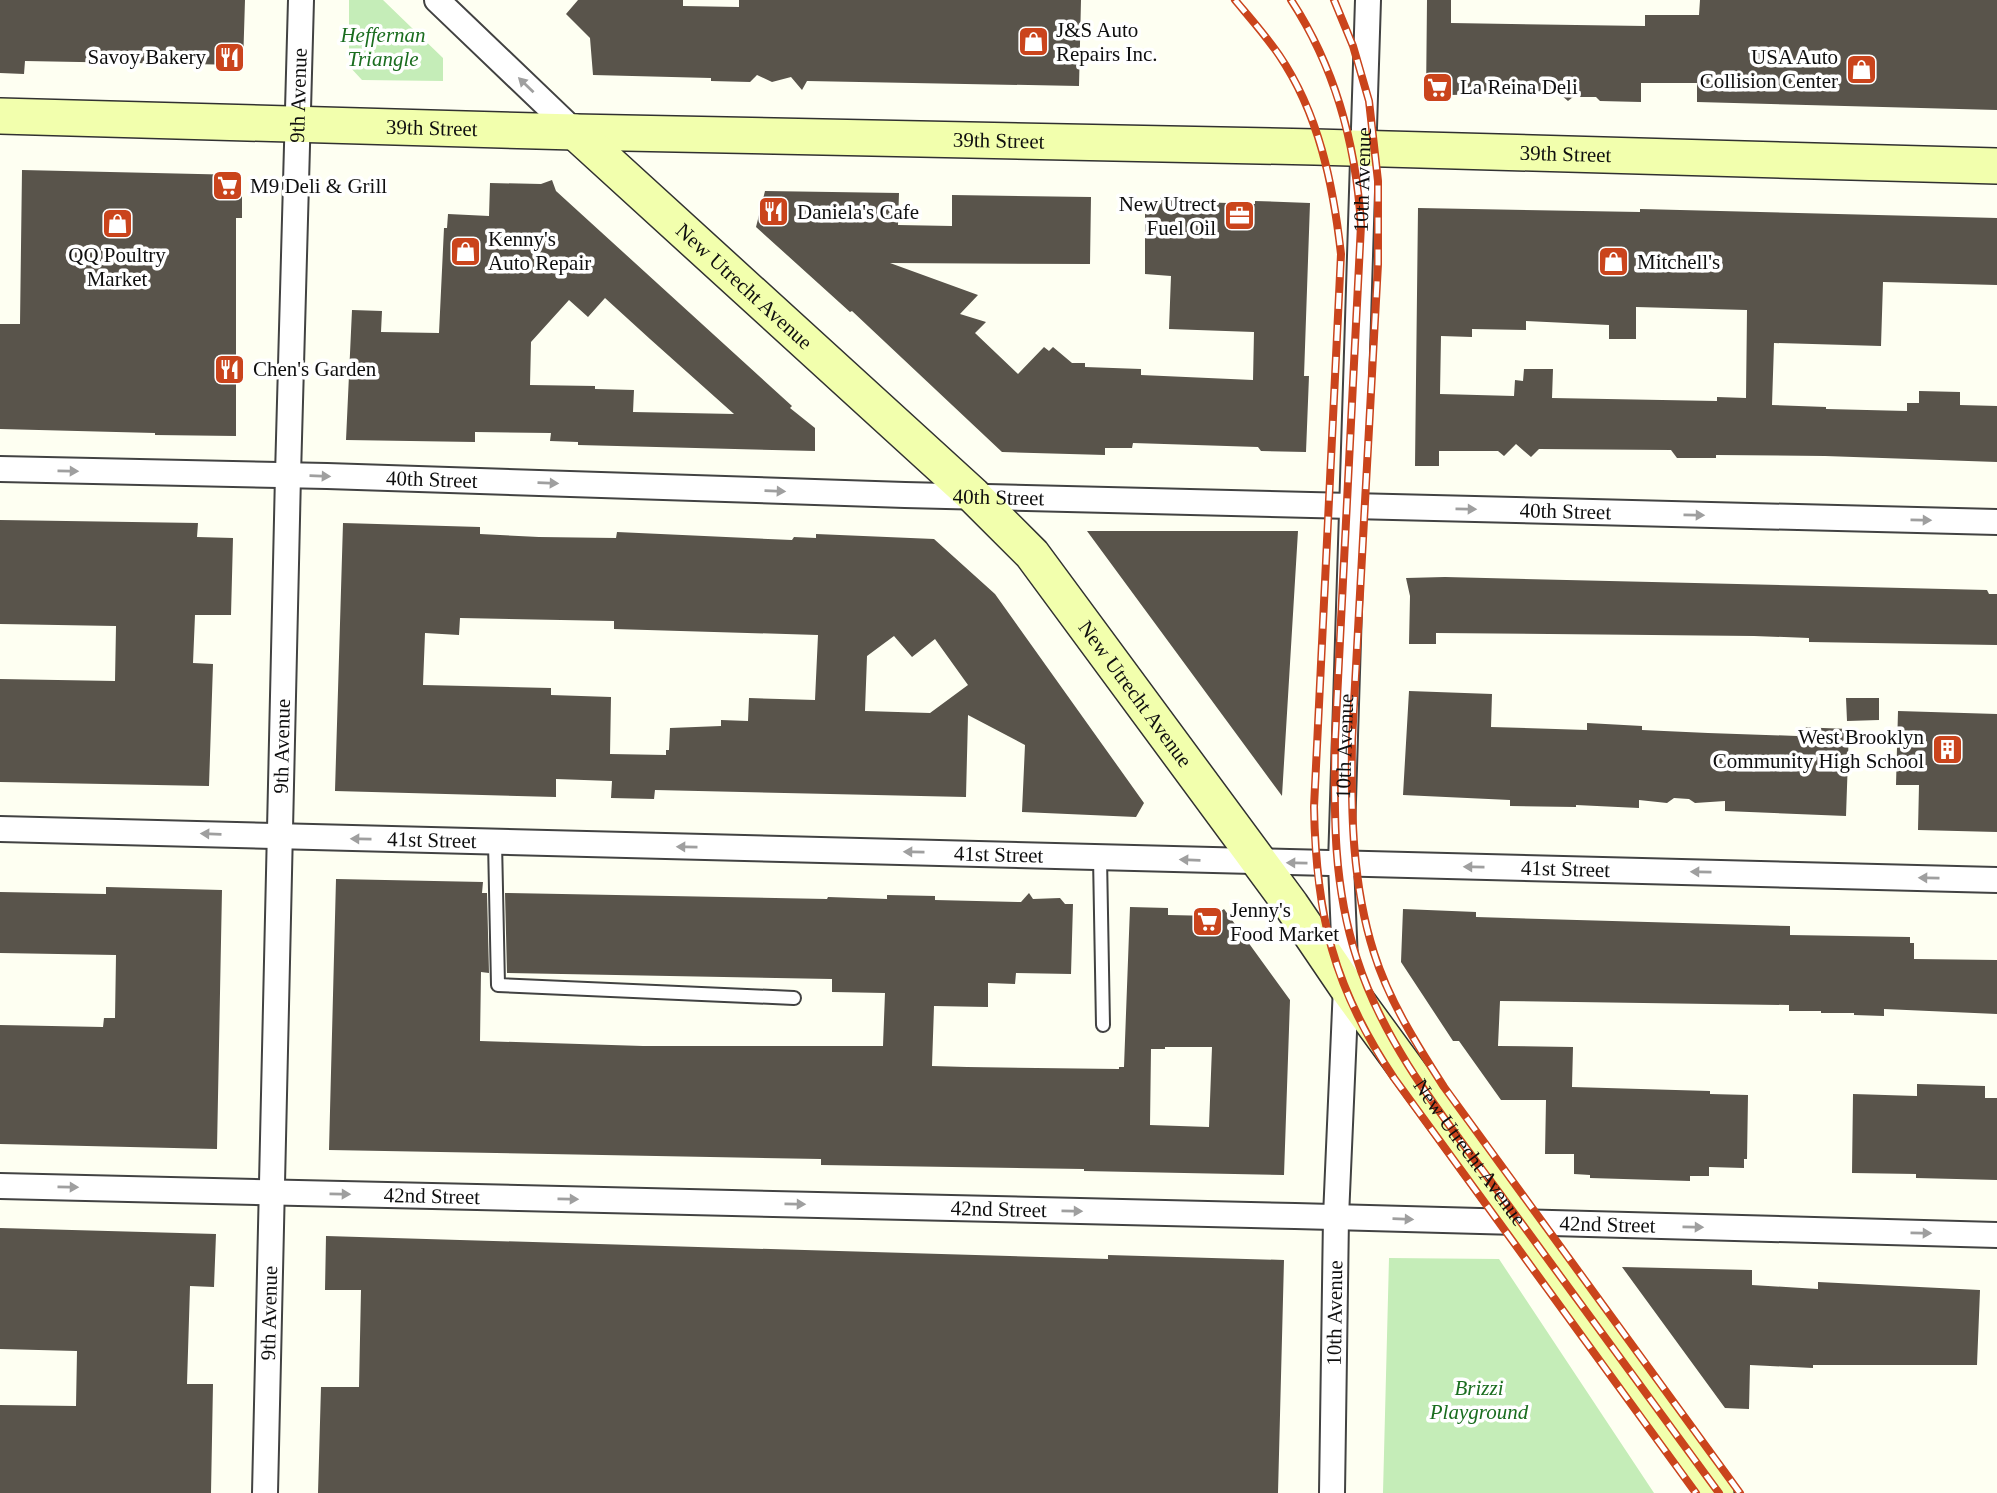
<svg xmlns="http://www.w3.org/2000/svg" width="1997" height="1493" font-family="'Times New Roman',serif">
<rect width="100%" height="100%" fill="#fefff2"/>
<path fill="#c5edb8" d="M 349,0 L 383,0 L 443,58 L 443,81 L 362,80 L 349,66 Z
M 1389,1258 L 1499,1259 L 1654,1493 L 1383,1493 Z"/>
<path fill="#59544b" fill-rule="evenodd" d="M 0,0 L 245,0 L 243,65 L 25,61 L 24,74 L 0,73 Z
M 578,0 L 683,0 L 683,6 L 739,7 L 739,0 L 1081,0 L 1079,86 L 807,81 L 802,90 L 791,77 L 772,82 L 757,75 L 750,82 L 711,81 L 711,78 L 593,75 L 590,38 L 566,14 Z
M 1427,0 L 1451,0 L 1451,23 L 1645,26 L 1645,15 L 1699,15 L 1700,0 L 1997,0 L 1997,110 L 1697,102 L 1697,83 L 1641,83 L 1641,102 L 1600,101 L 1596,97 L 1573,97 L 1568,101 L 1561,95 L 1521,95 L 1519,91 L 1489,91 L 1487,94 L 1450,95 L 1450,98 L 1426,98 Z
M 22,170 L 242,175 L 242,218 L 236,218 L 236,436 L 155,435 L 155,433 L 0,429 L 0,324 L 20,324 Z
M 552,180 L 556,191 L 792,406 L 790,408 L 815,428 L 815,451 L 578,445 L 578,442 L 550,441 L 551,433 L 475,432 L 475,442 L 346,440 L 352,310 L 382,311 L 381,332 L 439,333 L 444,228 L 447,228 L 448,214 L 489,216 L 490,183 L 541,184 ZM 605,298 L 650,339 L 734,414 L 633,412 L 634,390 L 595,389 L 595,386 L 530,385 L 531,342 L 569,300 L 588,317 Z
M 765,191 L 899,193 L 898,225 L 952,226 L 952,195 L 1091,197 L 1090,264 L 890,263 L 978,295 L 960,314 L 986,322 L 975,333 L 1018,374 L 1044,347 L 1049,351 L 1053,347 L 1072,363 L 1085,363 L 1085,367 L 1141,369 L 1141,375 L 1253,380 L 1254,332 L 1169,329 L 1171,276 L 1145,274 L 1145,201 L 1155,202 L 1163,196 L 1173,201 L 1255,204 L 1255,201 L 1310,203 L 1304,376 L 1309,376 L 1306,452 L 1261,451 L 1258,447 L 1133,443 L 1132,448 L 1105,448 L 1105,455 L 1002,452 L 852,311 L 850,312 L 756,227 Z
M 1418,208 L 1640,212 L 1640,209 L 1997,218 L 1997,285 L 1883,282 L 1881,346 L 1774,343 L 1772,405 L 1826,407 L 1826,409 L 1907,411 L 1907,403 L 1919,403 L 1919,391 L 1960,392 L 1960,405 L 1997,406 L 1997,462 L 1825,456 L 1716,455 L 1716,458 L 1677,458 L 1671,450 L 1539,449 L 1531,457 L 1516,444 L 1504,456 L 1498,451 L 1439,451 L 1439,466 L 1415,466 ZM 1636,307 L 1747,310 L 1746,398 L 1717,397 L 1717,401 L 1552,398 L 1553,369 L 1524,369 L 1523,381 L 1515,380 L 1514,396 L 1440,394 L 1441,336 L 1472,337 L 1472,329 L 1526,330 L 1526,321 L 1609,325 L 1609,339 L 1636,339 Z
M 0,520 L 198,523 L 197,537 L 233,538 L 231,615 L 195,615 L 193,663 L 213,664 L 209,786 L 0,782 L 0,679 L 115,681 L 116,626 L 0,624 Z
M 343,523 L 480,527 L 480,534 L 539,537 L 616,538 L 617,532 L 792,540 L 794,537 L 816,538 L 816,534 L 934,539 L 995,594 L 1144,803 L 1136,817 L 1022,812 L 1025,745 L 968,715 L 966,797 L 655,790 L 654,799 L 611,798 L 612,781 L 556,779 L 556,797 L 335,791 ZM 460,618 L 614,621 L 614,629 L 818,635 L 815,700 L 749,698 L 748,721 L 721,720 L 721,726 L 670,728 L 669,750 L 666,750 L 666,755 L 610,754 L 611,697 L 551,695 L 551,688 L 423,685 L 425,633 L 459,635 ZM 894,636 L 912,657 L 935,639 L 968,685 L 930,713 L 865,711 L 867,656 Z
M 1087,531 L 1298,531 L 1282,796 Z
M 1445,577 L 1987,590 L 1989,594 L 1997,594 L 1997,645 L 1809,642 L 1809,638 L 1754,636 L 1436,633 L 1436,644 L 1409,644 L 1410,596 L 1406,578 Z
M 1409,691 L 1492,694 L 1491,727 L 1587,730 L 1587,723 L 1642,726 L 1642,730 L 1708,733 L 1797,736 L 1797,727 L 1849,729 L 1846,816 L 1725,811 L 1725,801 L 1695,803 L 1689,799 L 1674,798 L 1667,803 L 1639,800 L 1639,808 L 1576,805 L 1576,807 L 1510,806 L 1510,800 L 1403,795 Z
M 1846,698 L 1879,698 L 1879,720 L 1847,721 Z
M 1898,711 L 1997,714 L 1997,832 L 1918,830 L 1919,785 L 1896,785 Z
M 336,879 L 483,882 L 482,893 L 487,893 L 489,973 L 481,972 L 480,1041 L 643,1046 L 883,1046 L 885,993 L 832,992 L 832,979 L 507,973 L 505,893 L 827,899 L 828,897 L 887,899 L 887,895 L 935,896 L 935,900 L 1021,902 L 1029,893 L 1033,899 L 1060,898 L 1065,904 L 1073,904 L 1071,974 L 1016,973 L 1015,984 L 988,983 L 988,1007 L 934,1006 L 932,1066 L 967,1067 L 1119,1069 L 1119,1067 L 1124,1067 L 1130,907 L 1168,908 L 1168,915 L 1214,916 L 1224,909 L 1290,1000 L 1284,1175 L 1084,1171 L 1084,1169 L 821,1165 L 821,1159 L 329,1150 ZM 1165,1047 L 1212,1047 L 1209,1127 L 1150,1125 L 1151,1049 L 1165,1049 Z
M 106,887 L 222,890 L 217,1149 L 0,1144 L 0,1025 L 103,1027 L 104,1018 L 115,1018 L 116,955 L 0,953 L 0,892 L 106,894 Z
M 1403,909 L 1476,912 L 1476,917 L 1790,926 L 1790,935 L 1910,937 L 1910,943 L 1914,943 L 1914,959 L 1997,960 L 1997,1014 L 1884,1009 L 1884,1016 L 1854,1015 L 1854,1013 L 1821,1013 L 1821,1011 L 1789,1011 L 1789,1005 L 1500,1001 L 1498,1046 L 1573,1047 L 1572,1087 L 1710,1091 L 1710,1094 L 1748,1095 L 1747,1159 L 1744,1159 L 1744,1168 L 1709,1167 L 1709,1176 L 1690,1176 L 1690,1181 L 1590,1178 L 1590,1175 L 1574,1174 L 1574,1154 L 1545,1154 L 1546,1100 L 1501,1100 L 1459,1041 L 1453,1041 L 1401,962 Z
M 1917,1084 L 1985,1086 L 1985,1098 L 1997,1098 L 1997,1180 L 1916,1178 L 1916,1174 L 1852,1173 L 1853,1094 L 1917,1096 Z
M 0,1228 L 216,1234 L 214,1287 L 190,1286 L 187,1384 L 213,1384 L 211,1493 L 0,1493 L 0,1405 L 76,1406 L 77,1351 L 0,1349 Z
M 326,1236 L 1108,1259 L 1108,1255 L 1284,1260 L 1278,1493 L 318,1493 L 321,1387 L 359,1387 L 361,1290 L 325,1290 Z
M 1622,1267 L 1752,1270 L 1752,1285 L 1818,1289 L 1818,1282 L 1980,1290 L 1977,1365 L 1813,1365 L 1813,1368 L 1750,1365 L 1749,1409 L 1725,1408 Z"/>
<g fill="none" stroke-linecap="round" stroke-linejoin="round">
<defs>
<path id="lane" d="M 495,842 L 498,985 L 794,998
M 1100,857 L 1103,1025"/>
<g id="street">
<path d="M 437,0 L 575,132"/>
<path id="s1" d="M 0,469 L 327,476 L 905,495 L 1997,522"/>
<path id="s2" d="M 0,829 L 1997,880"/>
<path id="s3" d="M 0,1186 L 1295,1216 L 1997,1235"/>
<path id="s4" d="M 265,1493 L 288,475 L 301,0"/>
<path id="s5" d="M 1332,1493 L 1336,1217 L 1346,986 L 1341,864 L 1368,0"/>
</g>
<g id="secondary">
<path id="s6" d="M 0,116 L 575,132 L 1315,147 L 1997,166"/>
<path id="s7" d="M 575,132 L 973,495 L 1032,554 L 1291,905 L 1346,986 L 1716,1493"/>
</g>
</defs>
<use href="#lane" stroke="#424242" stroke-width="16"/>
<use href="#street" stroke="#424242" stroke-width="28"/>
<use href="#secondary" stroke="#313131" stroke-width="38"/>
<use href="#lane" stroke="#fff" stroke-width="12"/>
<use href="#street" stroke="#fff" stroke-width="24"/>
<use href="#secondary" stroke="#f2ffad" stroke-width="35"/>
<defs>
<g id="rail">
<path d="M 1235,0 C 1250,18 1266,36 1279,55 C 1319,114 1333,184 1341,254 L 1314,807 C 1316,915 1333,987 1394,1078 L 1696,1493"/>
<path id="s8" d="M 1291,0 C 1335,67 1356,146 1361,225 L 1335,739 C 1334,815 1333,886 1357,959 C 1386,1050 1451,1126 1506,1202 C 1577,1299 1648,1396 1719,1493"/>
<path d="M 1334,0 L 1353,46 L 1369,101 L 1378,181 L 1378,264 L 1352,740 C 1351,812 1352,884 1374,953 C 1389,1001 1417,1045 1444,1087 L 1740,1493"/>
</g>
</defs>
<use href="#rail" stroke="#ca441c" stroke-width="8"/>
<use href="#rail" stroke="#fff" stroke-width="5" stroke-dasharray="16" stroke-linecap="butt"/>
</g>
<defs><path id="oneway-solid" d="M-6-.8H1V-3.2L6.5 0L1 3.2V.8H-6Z" transform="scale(1.75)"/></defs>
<g fill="#9f9f9f">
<use href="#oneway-solid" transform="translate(526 85) rotate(-136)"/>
<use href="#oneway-solid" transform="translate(68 471) rotate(1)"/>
<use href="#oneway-solid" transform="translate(320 476) rotate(2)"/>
<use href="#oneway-solid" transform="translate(548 483) rotate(2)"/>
<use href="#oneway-solid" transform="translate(775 491) rotate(2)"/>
<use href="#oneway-solid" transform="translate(1466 509) rotate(1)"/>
<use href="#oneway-solid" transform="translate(1694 515) rotate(1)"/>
<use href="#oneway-solid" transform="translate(1921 520) rotate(1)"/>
<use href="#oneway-solid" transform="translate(211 834) rotate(-178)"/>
<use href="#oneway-solid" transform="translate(361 839) rotate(-179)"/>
<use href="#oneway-solid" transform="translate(687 847) rotate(-179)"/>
<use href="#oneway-solid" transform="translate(914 852) rotate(-179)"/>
<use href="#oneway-solid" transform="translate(1190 860) rotate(-178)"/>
<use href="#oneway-solid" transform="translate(1297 863) rotate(-179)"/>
<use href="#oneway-solid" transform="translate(1474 867) rotate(-179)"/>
<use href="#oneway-solid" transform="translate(1701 872) rotate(-179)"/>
<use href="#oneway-solid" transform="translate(1929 878) rotate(-179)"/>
<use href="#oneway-solid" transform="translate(68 1187) rotate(1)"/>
<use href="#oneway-solid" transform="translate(340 1194) rotate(1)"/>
<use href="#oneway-solid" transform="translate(568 1199) rotate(1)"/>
<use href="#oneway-solid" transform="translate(795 1204) rotate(1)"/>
<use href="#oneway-solid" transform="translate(1072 1211) rotate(1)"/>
<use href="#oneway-solid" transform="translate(1403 1219) rotate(2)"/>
<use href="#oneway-solid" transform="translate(1693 1227) rotate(1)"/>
<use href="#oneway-solid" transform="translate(1921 1233) rotate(1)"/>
</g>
<defs>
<symbol id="shop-square" viewBox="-11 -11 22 22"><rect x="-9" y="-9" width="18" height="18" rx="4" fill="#ca441c" stroke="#fff"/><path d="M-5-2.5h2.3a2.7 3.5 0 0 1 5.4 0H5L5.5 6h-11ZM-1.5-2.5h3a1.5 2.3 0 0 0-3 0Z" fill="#fff"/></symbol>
<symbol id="restaurant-square" viewBox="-11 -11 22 22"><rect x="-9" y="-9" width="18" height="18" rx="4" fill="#ca441c" stroke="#fff"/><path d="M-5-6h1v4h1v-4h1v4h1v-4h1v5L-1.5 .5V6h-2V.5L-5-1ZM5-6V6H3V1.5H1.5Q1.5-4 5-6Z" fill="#fff"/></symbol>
<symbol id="supermarket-square" viewBox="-11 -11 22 22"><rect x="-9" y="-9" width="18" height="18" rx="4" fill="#ca441c" stroke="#fff"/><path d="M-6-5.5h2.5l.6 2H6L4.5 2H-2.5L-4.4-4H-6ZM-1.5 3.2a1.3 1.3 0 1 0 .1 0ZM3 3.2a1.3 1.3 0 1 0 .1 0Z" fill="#fff"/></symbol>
<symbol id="office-square" viewBox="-11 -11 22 22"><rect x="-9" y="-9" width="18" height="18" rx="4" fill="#ca441c" stroke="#fff"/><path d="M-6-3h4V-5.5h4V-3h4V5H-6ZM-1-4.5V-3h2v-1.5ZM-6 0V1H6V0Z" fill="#fff"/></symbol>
<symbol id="building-square" viewBox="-11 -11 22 22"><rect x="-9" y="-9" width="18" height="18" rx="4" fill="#ca441c" stroke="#fff"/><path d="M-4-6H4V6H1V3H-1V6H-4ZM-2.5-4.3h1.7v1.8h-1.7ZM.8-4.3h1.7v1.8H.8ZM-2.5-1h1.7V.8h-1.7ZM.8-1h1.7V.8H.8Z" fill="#fff"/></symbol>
</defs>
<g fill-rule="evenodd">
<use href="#shop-square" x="1016" y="24" width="35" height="35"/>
<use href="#restaurant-square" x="212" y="40" width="35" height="35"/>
<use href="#shop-square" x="1844" y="52" width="35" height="35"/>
<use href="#supermarket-square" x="1420" y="70" width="35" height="35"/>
<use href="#supermarket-square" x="210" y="168" width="35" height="35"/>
<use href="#restaurant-square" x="756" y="194" width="35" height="35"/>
<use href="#office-square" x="1222" y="198" width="35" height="35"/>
<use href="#shop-square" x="100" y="206" width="35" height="35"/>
<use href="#shop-square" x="448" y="234" width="35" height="35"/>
<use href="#shop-square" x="1596" y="244" width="35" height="35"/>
<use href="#restaurant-square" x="212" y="352" width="35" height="35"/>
<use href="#building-square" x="1930" y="732" width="35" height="35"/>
<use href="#supermarket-square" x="1190" y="904" width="35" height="35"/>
</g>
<g text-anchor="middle" stroke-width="7" stroke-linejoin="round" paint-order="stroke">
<g font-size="21" fill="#0f0f0f" stroke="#fff" text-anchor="start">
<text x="1056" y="37">J&amp;S Auto<tspan x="1056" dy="24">Repairs Inc.</tspan></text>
<text x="206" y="64" text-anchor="end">Savoy Bakery</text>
<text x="1838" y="64" text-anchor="end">USA Auto<tspan x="1838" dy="24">Collision Center</tspan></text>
<text x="1460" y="94">La Reina Deli</text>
<text x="250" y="193">M9 Deli &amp; Grill</text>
<text x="1216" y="211" text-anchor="end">New Utrect<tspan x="1216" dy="24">Fuel Oil</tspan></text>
<text x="797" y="219">Daniela's Cafe</text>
<text x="488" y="246">Kenny's<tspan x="488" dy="24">Auto Repair</tspan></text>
<text x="117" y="262" text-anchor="middle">QQ Poultry<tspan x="117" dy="24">Market</tspan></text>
<text x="1637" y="269">Mitchell's</text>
<text x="253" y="376">Chen's Garden</text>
<text x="1924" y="744" text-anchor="end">West Brooklyn<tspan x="1924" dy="24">Community High School</tspan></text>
<text x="1230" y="917">Jenny's<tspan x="1230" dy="24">Food Market</tspan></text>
</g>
<g font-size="21" font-style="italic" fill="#1a6d1f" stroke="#fff">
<text x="383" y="42">Heffernan<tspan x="383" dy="24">Triangle</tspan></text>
<text x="1479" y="1395">Brizzi<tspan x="1479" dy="24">Playground</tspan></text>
</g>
<g font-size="21" fill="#0f0f0f" stroke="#fff">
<text dy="7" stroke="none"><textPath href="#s4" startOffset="1398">9th Avenue</textPath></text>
<text dy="7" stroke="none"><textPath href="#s6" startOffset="432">39th Street</textPath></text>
<text dy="7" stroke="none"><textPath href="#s6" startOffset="999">39th Street</textPath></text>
<text dy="7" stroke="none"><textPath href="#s6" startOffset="1566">39th Street</textPath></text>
<text dy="7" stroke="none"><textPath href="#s5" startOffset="1314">10th Avenue</textPath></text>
<text dy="7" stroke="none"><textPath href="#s7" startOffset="229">New Utrecht Avenue</textPath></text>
<text dy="7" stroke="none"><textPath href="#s1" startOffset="432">40th Street</textPath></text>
<text dy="7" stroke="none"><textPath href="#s1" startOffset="999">40th Street</textPath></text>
<text dy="7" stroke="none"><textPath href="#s1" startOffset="1566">40th Street</textPath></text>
<text dy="7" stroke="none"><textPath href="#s7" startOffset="796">New Utrecht Avenue</textPath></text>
<text dy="7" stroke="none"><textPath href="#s4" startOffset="747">9th Avenue</textPath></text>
<text dy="7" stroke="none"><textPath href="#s5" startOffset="747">10th Avenue</textPath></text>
<text dy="7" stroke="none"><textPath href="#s2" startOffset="432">41st Street</textPath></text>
<text dy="7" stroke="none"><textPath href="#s2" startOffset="999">41st Street</textPath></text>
<text dy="7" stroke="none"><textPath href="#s2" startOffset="1566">41st Street</textPath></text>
<text dy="7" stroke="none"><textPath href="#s8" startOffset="1200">New Utrecht Avenue</textPath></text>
<text dy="7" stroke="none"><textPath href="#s3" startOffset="432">42nd Street</textPath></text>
<text dy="7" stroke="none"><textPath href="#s3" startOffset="999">42nd Street</textPath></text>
<text dy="7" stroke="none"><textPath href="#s3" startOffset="1608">42nd Street</textPath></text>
<text dy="7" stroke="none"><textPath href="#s4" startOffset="180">9th Avenue</textPath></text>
<text dy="7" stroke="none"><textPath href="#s5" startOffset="180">10th Avenue</textPath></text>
</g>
</g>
</svg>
